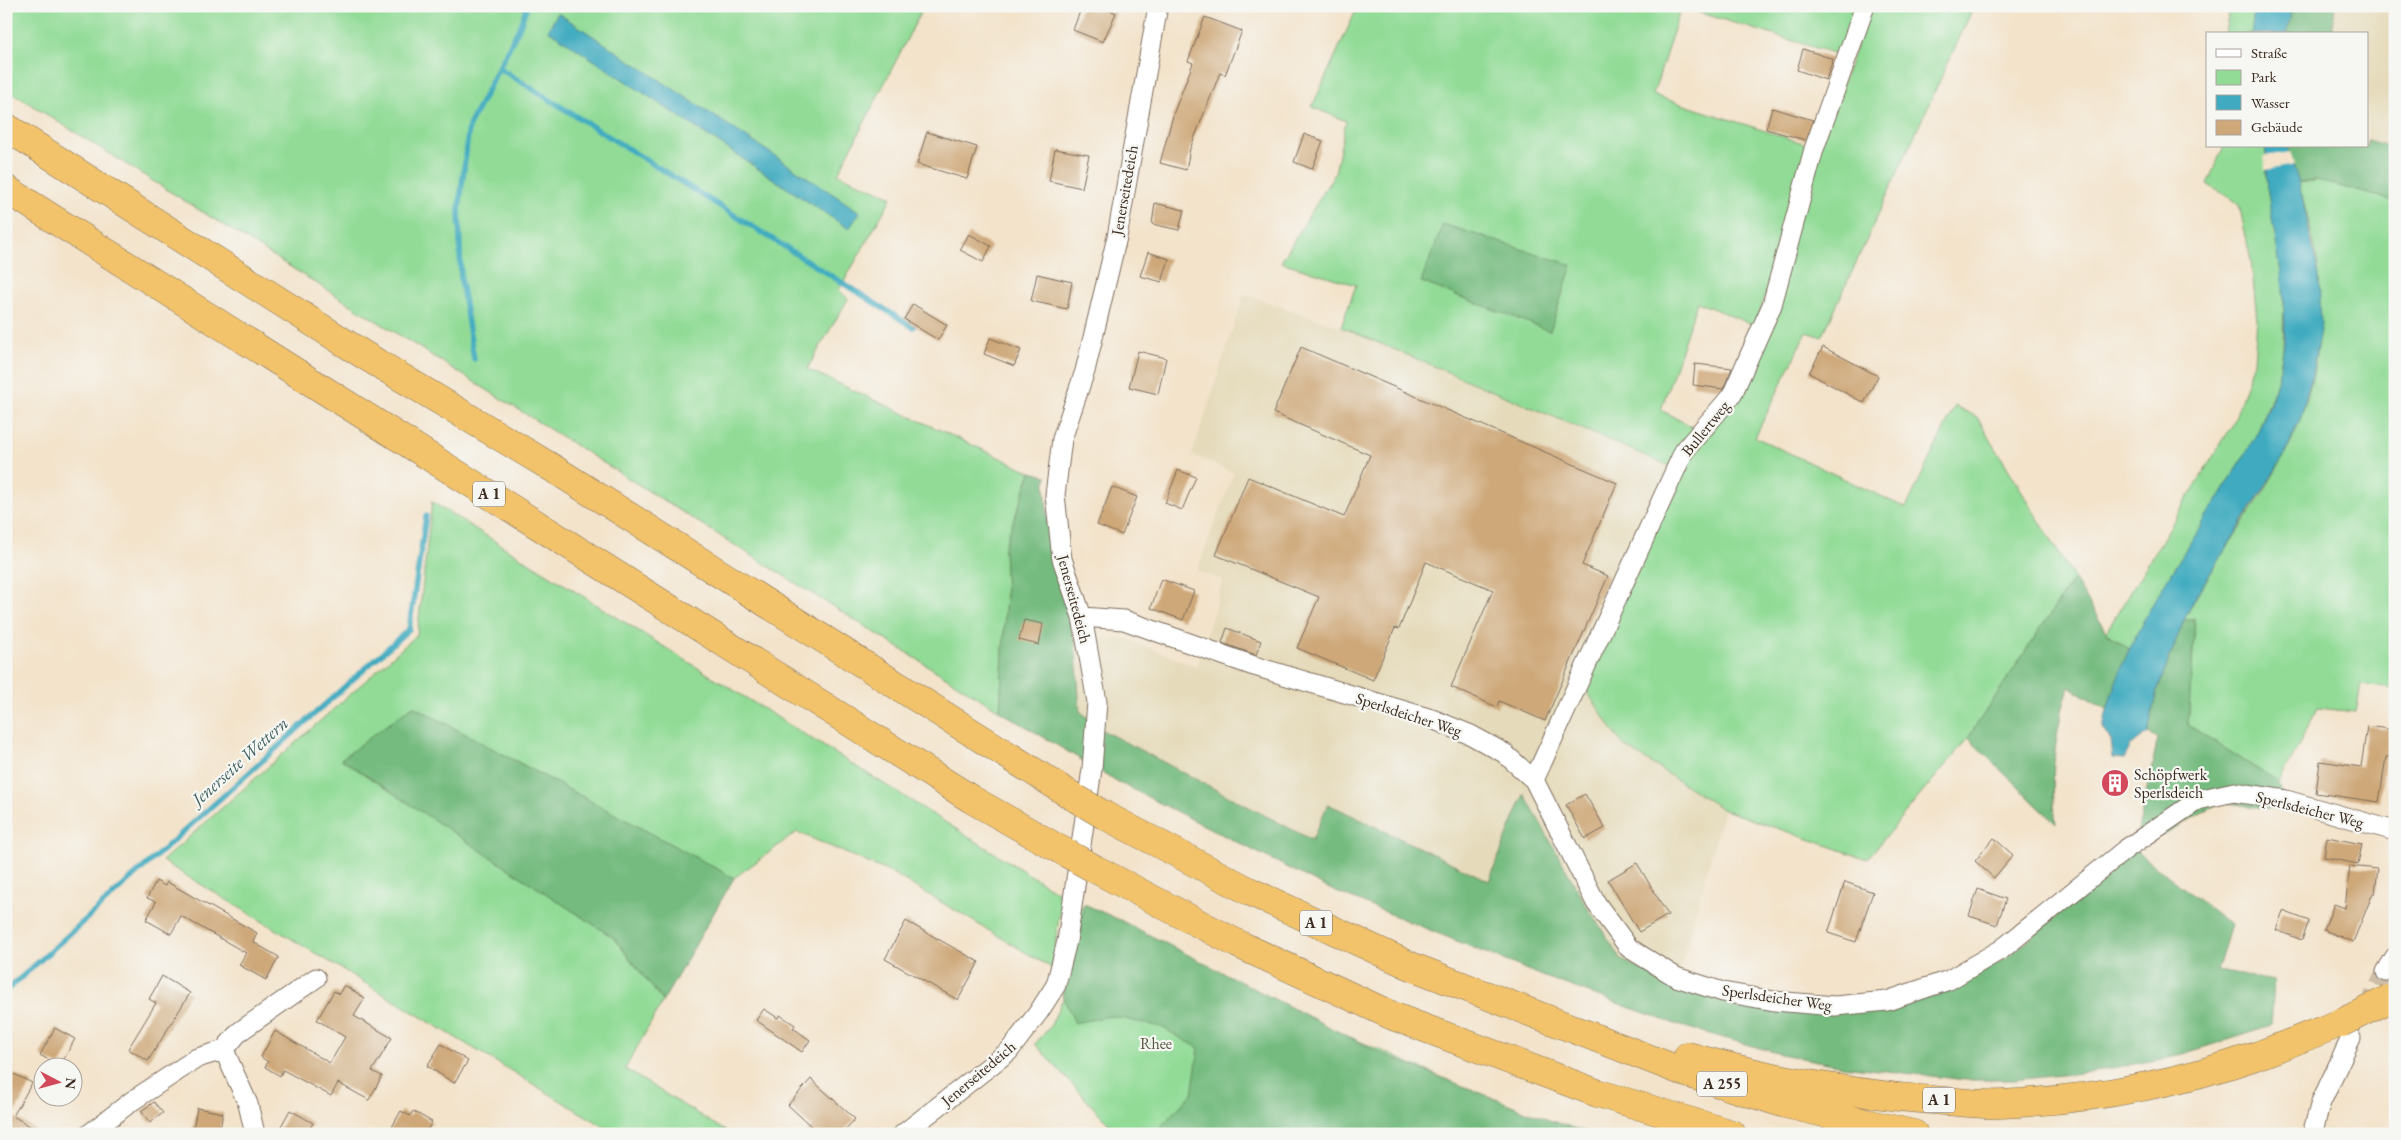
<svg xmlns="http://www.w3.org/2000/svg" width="2401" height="1140" font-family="'EB Garamond',serif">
<rect width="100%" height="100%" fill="#f6f6f2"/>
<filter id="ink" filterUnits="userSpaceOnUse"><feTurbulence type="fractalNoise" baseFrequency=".02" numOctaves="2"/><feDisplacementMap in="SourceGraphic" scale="10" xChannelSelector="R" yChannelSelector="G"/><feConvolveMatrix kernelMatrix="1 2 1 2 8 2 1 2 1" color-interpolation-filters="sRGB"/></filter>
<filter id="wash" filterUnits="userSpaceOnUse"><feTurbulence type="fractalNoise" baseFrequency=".0096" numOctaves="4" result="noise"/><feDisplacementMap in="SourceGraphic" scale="20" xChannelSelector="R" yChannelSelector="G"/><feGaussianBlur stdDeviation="1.12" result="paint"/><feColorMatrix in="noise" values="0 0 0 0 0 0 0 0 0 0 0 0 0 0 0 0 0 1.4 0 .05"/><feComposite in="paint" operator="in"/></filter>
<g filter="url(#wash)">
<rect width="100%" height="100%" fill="#f3e3cb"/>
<path fill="#e5daba" d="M 2335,6 L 2395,6 L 2395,148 L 2367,140 L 2367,34 L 2331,34 Z
M 1244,294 L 1341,327 L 1683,472 L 1623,745 L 1724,810 L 1675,987 L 1622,960 L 1587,907 L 1524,794 L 1489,882 L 1328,804 L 1312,840 L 1100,729 L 1080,711 L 1075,640 L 1127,639 L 1197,667 L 1223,580 L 1197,571 L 1234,473 L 1192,455 Z"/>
<path fill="#91db96" stroke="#66825a" d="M 6,6 L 924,6 L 838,174 L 892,197 L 839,290 L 848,299 L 807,369 L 1031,472 L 1004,548 L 1006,594 L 1000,711 L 6,89 Z
M 1358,6 L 1860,6 L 1843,56 L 1681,7 L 1653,95 L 1809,145 L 1756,326 L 1697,302 L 1661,410 L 1694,428 L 1670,466 L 1341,327 L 1356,285 L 1281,262 L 1335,173 L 1346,121 L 1312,107 Z
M 1871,6 L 1974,6 L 1822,337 L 1807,332 L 1755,437 L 1906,508 L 1955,406 L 1977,417 L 2074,578 L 1968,738 L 1867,859 L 1724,810 L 1623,745 L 1584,687 L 1690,455 L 1735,398 L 1818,151 Z
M 2230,6 L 2255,6 L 2251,34 L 2225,34 Z
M 2224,146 L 2264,146 L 2266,152 L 2268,192 L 2284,287 L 2283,349 L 2278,380 L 2256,437 L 2146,616 L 2130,650 L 2106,632 L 2233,424 L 2254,362 L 2257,318 L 2251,261 L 2239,204 L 2207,184 Z
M 2317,180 L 2395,201 L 2395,689 L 2361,685 L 2356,712 L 2318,708 L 2279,783 L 2188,725 L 2195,620 L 2184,620 C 2212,564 2253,514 2283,458 C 2312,404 2323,340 2319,279 C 2318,250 2305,212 2299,183 Z
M 432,502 L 1062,895 L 1052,968 L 894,874 L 797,832 L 734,878 L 413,706 L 342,759 L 614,938 L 663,1001 L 625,1069 L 730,1134 L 616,1134 L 162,861 L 417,635 Z
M 1075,904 L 1323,1025 L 1570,1134 L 1118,1134 L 1035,1044 L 1050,1027 L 1067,990 Z"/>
<path fill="#74bb7f" stroke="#58724e" d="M 2292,6 L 2335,6 L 2331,34 L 2287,34 Z
M 2367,140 L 2395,148 L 2395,201 L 2317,180 L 2299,183 L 2287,149 L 2287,146 L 2367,146 Z
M 1443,224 L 1572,265 L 1550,331 L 1421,282 Z
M 1031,472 L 1047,476 L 1045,485 L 1050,556 L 1075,640 L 1080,711 L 1100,729 L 1312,840 L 1328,804 L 1489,881 L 1524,794 L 1587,907 L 1622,960 L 1675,987 L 1719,998 L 1885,1010 L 1956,989 L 2011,954 L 2134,850 L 2158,738 L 2148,733 L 2156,694 L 2184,620 L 2195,620 L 2188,725 L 2279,783 L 2287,811 L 2221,802 L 2135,850 L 2231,925 L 2217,971 L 2274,981 L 2271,1026 L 2173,1057 L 2089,1072 L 2013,1080 L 1966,1080 L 1843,1066 L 1781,1054 L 1678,1025 L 1545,977 L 1334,891 L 1120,783 L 1000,711 L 1006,594 L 1004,548 Z
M 2074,578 L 2106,632 L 2130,650 L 2107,709 L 2069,687 C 2054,733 2050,776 2056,824 L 1968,738 Z
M 413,706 L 734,878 L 663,1001 L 614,938 L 341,759 Z
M 1084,904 L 1120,920 L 1382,1054 L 1549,1120 L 1593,1134 L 1158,1134 L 1162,1125 L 1192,1094 L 1199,1048 L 1161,1027 L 1111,1016 L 1075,1023 L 1062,995 L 1080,936 Z"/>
<path fill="#40abc0" stroke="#3e6a6f" d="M 2255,6 L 2292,6 L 2287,34 L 2251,34 Z
M 558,13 L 860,212 L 849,229 L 548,30 Z
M 2264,146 L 2287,146 L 2299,183 L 2319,276 L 2321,325 L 2312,374 L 2301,417 L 2283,458 L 2196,596 L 2184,620 L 2156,694 L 2148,733 L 2130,747 L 2124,759 L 2113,758 L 2111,740 L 2103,728 C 2120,641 2178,564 2224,489 C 2245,455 2267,421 2277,381 C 2295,314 2277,259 2268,193 C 2267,180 2267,166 2266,152 Z"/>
<path fill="#f3e3cb" d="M 2290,152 L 2295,165 L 2265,170 L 2264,156 Z"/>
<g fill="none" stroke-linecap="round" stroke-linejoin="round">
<path stroke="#40abc0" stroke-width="5.5" d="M 499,68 L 913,327
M 474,359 L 461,280 L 459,210 L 469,126 L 519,28 L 527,6
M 6,991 L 409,629 L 426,516"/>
</g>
<g id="blocks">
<path fill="#cea879" d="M 1082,6 L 1100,6 L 1116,13 L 1103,42 L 1073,30 Z
M 1205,17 L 1242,31 L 1225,75 L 1220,73 L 1190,149 L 1186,170 L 1160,163 L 1174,112 L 1193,63 L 1188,61 Z
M 1803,49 L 1833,59 L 1826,80 L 1797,70 Z
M 1772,108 L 1813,120 L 1805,140 L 1766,129 Z
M 927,132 L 977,147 L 967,179 L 917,164 Z
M 1304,134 L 1323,141 L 1312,169 L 1294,162 Z
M 1055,149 L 1089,155 L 1082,188 L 1049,181 Z
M 1155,203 L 1184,210 L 1179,230 L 1152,224 Z
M 969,234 L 991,246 L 983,262 L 960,250 Z
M 1148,252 L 1169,259 L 1162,282 L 1140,276 Z
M 1037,274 L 1072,282 L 1067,309 L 1031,301 Z
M 913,304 L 947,325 L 938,340 L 904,319 Z
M 990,338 L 1021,350 L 1014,366 L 984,354 Z
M 1301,347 L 1617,483 L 1582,565 L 1608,576 L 1545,721 L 1499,701 L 1497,707 L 1451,687 L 1493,590 L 1426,562 L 1399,629 L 1395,628 L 1373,680 L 1297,648 L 1319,597 L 1216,555 L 1248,477 L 1344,517 L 1370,455 L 1273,413 Z
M 1823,347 L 1878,376 L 1864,403 L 1809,373 Z
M 1138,351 L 1166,358 L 1158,394 L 1129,387 Z
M 1695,364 L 1732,368 L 1723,389 L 1693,385 Z
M 1178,470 L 1196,477 L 1182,510 L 1165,503 Z
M 1112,487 L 1137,497 L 1122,535 L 1097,525 Z
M 1161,579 L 1194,591 L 1183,620 L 1151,608 Z
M 1024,620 L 1043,624 L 1039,645 L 1019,640 Z
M 1227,628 L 1261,641 L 1256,655 L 1222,643 Z
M 2367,726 L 2395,730 L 2392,757 L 2386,757 L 2379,802 L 2316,793 L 2320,761 L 2361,767 Z
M 1585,794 L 1605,828 L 1585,839 L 1566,805 Z
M 2327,837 L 2362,844 L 2358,864 L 2324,857 Z
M 1994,838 L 2013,855 L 1994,878 L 1975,861 Z
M 1637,863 L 1668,915 L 1639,932 L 1608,880 Z
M 2350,866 L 2378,869 L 2375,893 L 2373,893 L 2353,942 L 2324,930 L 2334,904 L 2345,908 Z
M 156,881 L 165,886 L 167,882 L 257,933 L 253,942 L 279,957 L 266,980 L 239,965 L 246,953 L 181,916 L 171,934 L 146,920 L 156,902 L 147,898 Z
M 1845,882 L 1873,892 L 1856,942 L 1828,933 Z
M 1978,889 L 2006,899 L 1997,925 L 1969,916 Z
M 2283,911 L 2309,921 L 2302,940 L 2276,930 Z
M 906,921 L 979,962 L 958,1000 L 885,959 Z
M 162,976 L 190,993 L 148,1061 L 128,1049 L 156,1003 L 149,999 Z
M 344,985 L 365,998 L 354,1016 L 392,1038 L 372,1071 L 382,1076 L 369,1100 L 338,1083 L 331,1096 L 283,1070 L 280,1076 L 265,1067 L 268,1062 L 261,1057 L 275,1031 L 330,1063 L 345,1037 L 317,1020 L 334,991 L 339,994 Z
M 764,1009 L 778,1018 L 780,1015 L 795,1025 L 793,1028 L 810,1040 L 802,1052 L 756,1020 Z
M 55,1028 L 75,1039 L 60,1066 L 40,1055 Z
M 441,1044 L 468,1061 L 454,1083 L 427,1066 Z
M 6,1070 L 32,1083 L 13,1116 L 43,1134 L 6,1134 Z
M 811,1079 L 855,1119 L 841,1134 L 805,1134 L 812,1127 L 788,1105 Z
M 154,1102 L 163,1113 L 150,1123 L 141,1111 Z
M 197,1108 L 223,1113 L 219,1134 L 192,1134 Z
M 290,1110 L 313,1123 L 307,1134 L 289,1134 L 280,1128 Z
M 401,1111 L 410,1116 L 413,1111 L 432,1122 L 425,1134 L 388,1134 Z"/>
</g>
</g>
<g filter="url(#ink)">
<use href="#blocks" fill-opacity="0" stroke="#7b6b5b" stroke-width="1"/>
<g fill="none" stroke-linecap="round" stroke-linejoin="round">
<path stroke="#cebea8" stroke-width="19" stroke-dasharray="19 9" stroke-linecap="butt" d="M 2366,1011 L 2386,972"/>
<defs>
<path id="minor" d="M 1082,617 L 1124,620 L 1254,666 L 1432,719 L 1471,735 L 1504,753 L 1534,780 L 1596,903 L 1629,948 L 1676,977 L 1723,992 L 1774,1001 L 1835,1006 L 1887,1001 L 1949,980 L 2002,949 L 2126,849 L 2198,800 L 2234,792 L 2286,800 L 2395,831
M 1534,780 L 1684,451 L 1732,395 L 1772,305 L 1814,149 L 1865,6
M 2386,972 L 2395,957
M 224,1050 L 248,1104 L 255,1134
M 89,1134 L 132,1101 L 197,1058 L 224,1050 L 239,1032 L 316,978
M 903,1134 L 1009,1051 L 1038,1013 L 1056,985 L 1067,941 L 1092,769 L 1097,702 L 1082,617 L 1062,559 L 1055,495 L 1062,439 L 1085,371 L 1117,237 L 1158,6
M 2312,1134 L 2321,1102 L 2351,1038"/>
<path id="motorway" d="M 6,127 L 364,355 L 554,469 L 1077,799
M 6,189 L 971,799 L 1068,854
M 1104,815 L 1251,892 L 1411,966 L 1689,1074 L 1785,1104 L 1914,1134
M 1095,869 L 1238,944 L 1395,1017 L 1597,1093 L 1732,1134
M 1688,1056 C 1771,1079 1858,1095 1944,1101 C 1963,1102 1982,1105 2001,1104 C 2086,1100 2172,1085 2253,1057 C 2282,1047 2311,1034 2341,1023"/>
</defs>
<use href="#minor" stroke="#7b6b5b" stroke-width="21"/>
<use href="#motorway" stroke="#7b6b5b" stroke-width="29"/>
<use href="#minor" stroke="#fff" stroke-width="19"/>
<use href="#motorway" stroke="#f2c36a" stroke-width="28"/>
<defs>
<path id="motorway-bridge" d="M 1077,799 L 1104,815
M 1068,854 L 1095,869
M 2341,1023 L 2389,999"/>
</defs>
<use href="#motorway-bridge" stroke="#7b6b5b" stroke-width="29" stroke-linecap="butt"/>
<use href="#motorway-bridge" stroke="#f2c36a" stroke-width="28"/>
</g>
</g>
<defs>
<symbol id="building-disc" viewBox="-11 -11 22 22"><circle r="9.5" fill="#d1495b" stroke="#f6f6f2"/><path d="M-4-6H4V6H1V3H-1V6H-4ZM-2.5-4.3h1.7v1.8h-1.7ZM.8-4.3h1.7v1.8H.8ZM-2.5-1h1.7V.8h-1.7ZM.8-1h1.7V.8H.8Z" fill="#fff"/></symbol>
</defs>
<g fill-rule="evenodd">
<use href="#building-disc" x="2099" y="767" width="32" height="32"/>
</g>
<g text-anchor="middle" stroke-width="4.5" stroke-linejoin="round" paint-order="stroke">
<g fill="#f6f6f2" stroke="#73675e" stroke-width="1">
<rect x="473" y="481.5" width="32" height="25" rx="4"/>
<rect x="1300" y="910.5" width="32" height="25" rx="4"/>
<rect x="1697" y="1071.5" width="50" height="25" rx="4"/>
<rect x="1923" y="1087.5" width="32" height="25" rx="4"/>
</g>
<g font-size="15" font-weight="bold" fill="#3b2a1e">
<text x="489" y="499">A 1</text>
<text x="1316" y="928">A 1</text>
<text x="1722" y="1089">A 255</text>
<text x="1939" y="1105">A 1</text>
</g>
<g font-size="16" fill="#3b2a1e" stroke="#f6f6f2">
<text transform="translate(1124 190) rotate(-80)" y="6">Jenerseitedeich</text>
<text transform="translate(1705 428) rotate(-51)" y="6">Bullertweg</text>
<text transform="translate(1075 599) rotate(75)" y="6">Jenerseitedeich</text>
<text transform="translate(1409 714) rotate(18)" y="6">Sperlsdeicher Weg</text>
<text transform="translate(2310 809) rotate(14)" y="6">Sperlsdeicher Weg</text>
<text transform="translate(1777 997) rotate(8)" y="6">Sperlsdeicher Weg</text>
<text transform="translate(978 1073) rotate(-40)" y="6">Jenerseitedeich</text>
</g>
<g font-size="16" fill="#3b2a1e" stroke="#f6f6f2" text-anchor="start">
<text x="2134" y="780">Schöpfwerk<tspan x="2134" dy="18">Sperlsdeich</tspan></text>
</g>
<g font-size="16" fill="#50563c" stroke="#f6f6f2">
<text x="1156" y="1049">Rhee</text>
</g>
<g font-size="18" font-style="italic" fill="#3d5e5f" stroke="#f6f6f2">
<text transform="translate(240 761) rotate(-42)" y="6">Jenerseite Wettern</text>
</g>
</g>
<rect width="2401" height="1140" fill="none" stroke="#f6f6f2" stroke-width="25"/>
<rect x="2206" y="32" width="162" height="115" fill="#f6f6f2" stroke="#aba49d"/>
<rect x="2216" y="49" width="25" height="8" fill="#ffffff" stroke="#aba49d"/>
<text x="2251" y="58" font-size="15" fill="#3b2a1e">Straße</text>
<rect x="2216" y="70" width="25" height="15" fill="#91db96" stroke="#aba49d"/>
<text x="2251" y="82" font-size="15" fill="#3b2a1e">Park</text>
<rect x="2216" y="95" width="25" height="15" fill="#40abc0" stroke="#aba49d"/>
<text x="2251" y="108" font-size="15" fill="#3b2a1e">Wasser</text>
<rect x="2216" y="120" width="25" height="15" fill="#cea879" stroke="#aba49d"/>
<text x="2251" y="132" font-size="15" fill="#3b2a1e">Gebäude</text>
<g transform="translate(58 1082) rotate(96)"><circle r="24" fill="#f6f6f2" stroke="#aba49d"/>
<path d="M0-4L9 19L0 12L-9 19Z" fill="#d1495b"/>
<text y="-8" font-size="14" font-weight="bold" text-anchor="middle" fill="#3b2a1e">N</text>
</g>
</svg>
